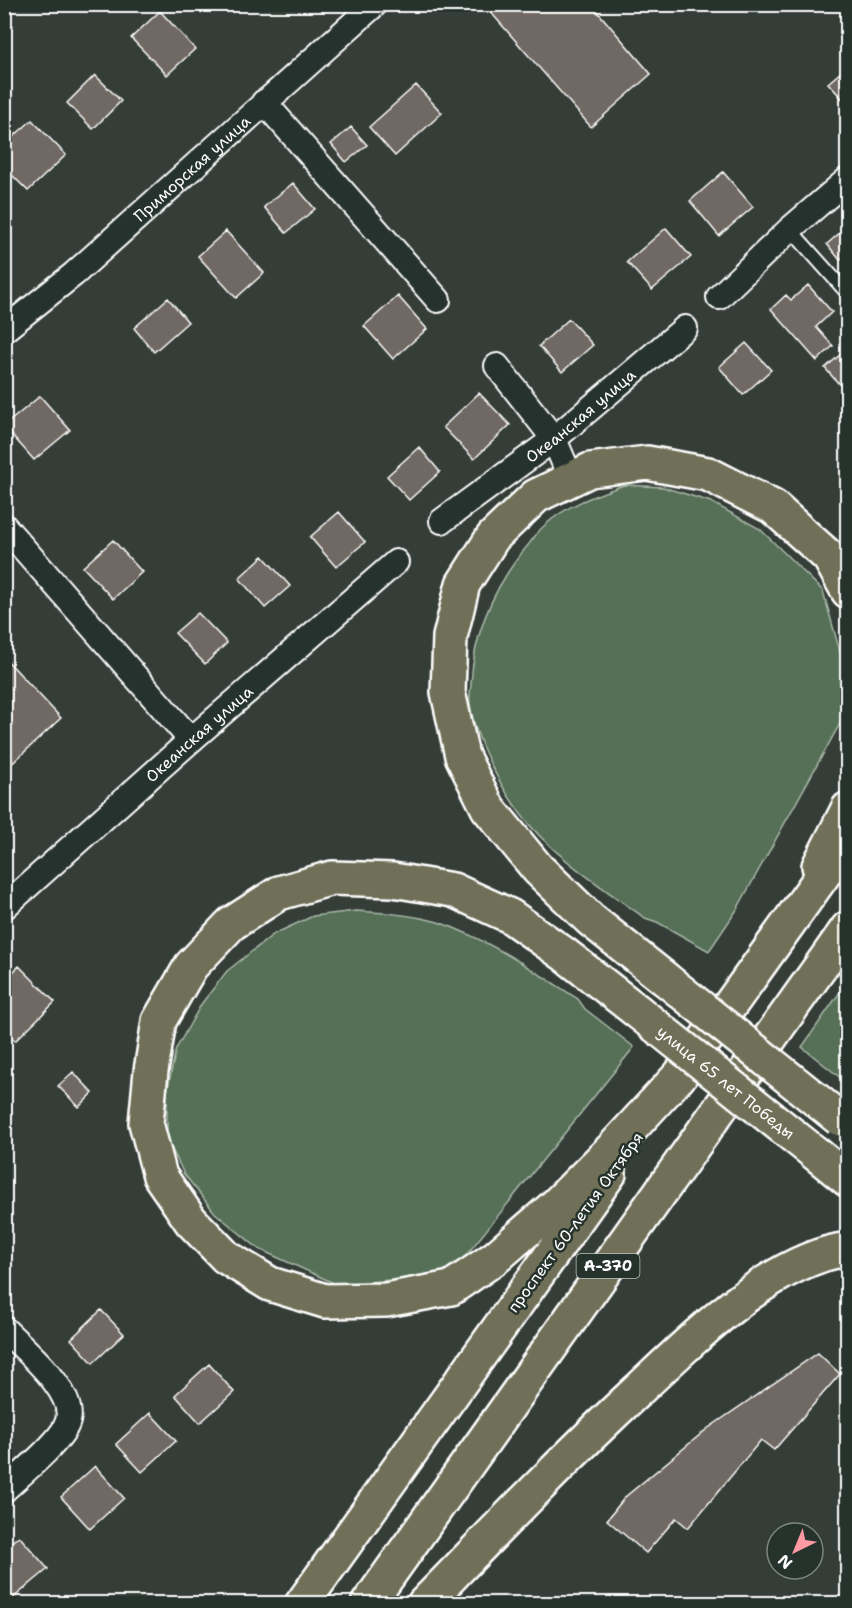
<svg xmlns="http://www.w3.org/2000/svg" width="852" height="1608" font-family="'Shantell Sans',sans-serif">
<rect width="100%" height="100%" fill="#353d38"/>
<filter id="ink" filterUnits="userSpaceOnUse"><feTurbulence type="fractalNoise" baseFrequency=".0167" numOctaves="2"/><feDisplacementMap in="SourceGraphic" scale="12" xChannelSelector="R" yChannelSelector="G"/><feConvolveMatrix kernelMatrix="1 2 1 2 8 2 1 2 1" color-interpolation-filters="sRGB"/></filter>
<g filter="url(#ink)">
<path fill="#557056" stroke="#aab8aa" stroke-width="1.5" d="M 624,485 L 663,487 L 711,502 L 760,529 L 823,591 L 847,677 L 847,711 L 736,911 L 709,951 L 657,922 L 645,918 C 603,888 551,855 520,813 C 499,784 474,738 470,702 C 469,696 471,690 471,684 C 474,631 495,584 529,544 C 534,538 538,531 544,526 C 566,505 596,495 624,485 Z
M 356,911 C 383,913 411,914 438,922 C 488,939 534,971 578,999 L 585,1009 L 634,1047 L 451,1274 L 338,1285 L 259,1249 L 215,1213 L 184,1174 L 167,1139 L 167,1092 L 176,1049 L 202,1003 L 227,971 L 274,934 L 313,916 Z
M 847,982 L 847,1083 L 802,1047 Z"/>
<path fill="#706762" stroke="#fff" stroke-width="1.5" d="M 490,4 L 591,4 L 651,74 L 591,127 L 487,8 Z
M 160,11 L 195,49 L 167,75 L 131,38 Z
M 848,66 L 848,105 L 828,83 Z
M 95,75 L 121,101 L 93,129 L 67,103 Z
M 416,85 L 442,113 L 395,156 L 369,127 Z
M 32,120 L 66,155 L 28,191 L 4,167 L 4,145 Z
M 351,127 L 367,145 L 346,162 L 331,144 Z
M 723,172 L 753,207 L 719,236 L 690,201 Z
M 293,183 L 315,209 L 286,233 L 264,207 Z
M 848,226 L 848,254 L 840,260 L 827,244 Z
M 666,228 L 691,257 L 652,290 L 627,262 Z
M 226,231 L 264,273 L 236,298 L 198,256 Z
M 808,285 L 832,312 L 816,327 L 833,346 L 817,361 L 771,309 L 786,295 L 791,300 Z
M 398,296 L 427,329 L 393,359 L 364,326 Z
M 168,298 L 188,322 L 154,352 L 134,328 Z
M 569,319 L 593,345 L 562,372 L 539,346 Z
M 746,343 L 771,370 L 743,395 L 719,367 Z
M 848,348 L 848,374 L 838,383 L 825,368 Z
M 479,393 L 510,425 L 474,459 L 443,427 Z
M 40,396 L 70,430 L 34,460 L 4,426 Z
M 419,447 L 440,472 L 409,500 L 387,476 Z
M 339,512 L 365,542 L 336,567 L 310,537 Z
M 113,540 L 142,572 L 113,599 L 83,567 Z
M 263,556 L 290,586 L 265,608 L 239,578 Z
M 198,613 L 227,643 L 205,664 L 175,633 Z
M 4,657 L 61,718 L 4,771 Z
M 19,966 L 55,1002 L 15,1041 L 4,1030 L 4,981 Z
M 73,1072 L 93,1093 L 79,1107 L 58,1086 Z
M 101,1310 L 124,1334 L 93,1363 L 71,1339 Z
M 818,1353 L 840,1374 L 774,1450 L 761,1440 L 688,1528 L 676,1518 L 646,1553 L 607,1520 L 625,1497 L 707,1429 Z
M 209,1364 L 234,1392 L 200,1423 L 175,1395 Z
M 150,1413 L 176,1441 L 142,1472 L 116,1444 Z
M 95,1466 L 124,1498 L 90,1529 L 61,1497 Z
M 19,1536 L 48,1569 L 12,1599 L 4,1590 L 4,1548 Z"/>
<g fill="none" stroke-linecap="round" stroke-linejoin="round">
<defs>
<path id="service" d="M 790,229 L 848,294"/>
<g id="minor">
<path d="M 264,102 L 438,300"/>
<path d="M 719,297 L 790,229 L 848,179"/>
<path id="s1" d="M 4,330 L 74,274 L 375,4"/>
<path d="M 497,366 L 554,439 L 571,479"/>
<path id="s2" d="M 442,521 L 554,439 L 685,328"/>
<path d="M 4,526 L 191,740"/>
<path id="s3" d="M 4,907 L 191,740 L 396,562"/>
<path d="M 4,1329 C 24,1349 82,1396 66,1426 C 58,1444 20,1475 4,1490"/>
</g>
<path id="primary" d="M 819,866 L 848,809
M 664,978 L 591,920 L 538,869 L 488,808 L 462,756 L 448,692 L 450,637 L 463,584 L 493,537 L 536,496 L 590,470 L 647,463 L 708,474 L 773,507 L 829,557 L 848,591
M 815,1153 L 848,1180"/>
<path id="trunk" d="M 637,1011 L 564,954 L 510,916 L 453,890 L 393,880 L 332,878 L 279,893 L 231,924 L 191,966 L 159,1021 L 151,1071 L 146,1123 L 160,1176 L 191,1221 L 226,1257 L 270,1284 L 325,1301 L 386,1300 L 451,1288 L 495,1258 L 556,1205 L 611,1150 L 681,1074
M 678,1078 L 848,840
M 302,1604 L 609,1174
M 368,1604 L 848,928
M 424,1604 C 494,1532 563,1460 636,1392 C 691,1341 771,1259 848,1249"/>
</defs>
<use href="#service" stroke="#fff" stroke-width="16"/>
<use href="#minor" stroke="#fff" stroke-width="28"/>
<use href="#primary" stroke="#fff" stroke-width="38"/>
<use href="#trunk" stroke="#fff" stroke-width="38"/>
<use href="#service" stroke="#26332d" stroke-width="12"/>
<use href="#minor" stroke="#26332d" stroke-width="24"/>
<use href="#primary" stroke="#706f59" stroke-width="33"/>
<use href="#trunk" stroke="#706f59" stroke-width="33"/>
<path stroke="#fff" stroke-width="4.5" stroke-dasharray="9 4.5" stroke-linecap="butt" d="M 837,1604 L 848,1590"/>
<defs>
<g id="primary-bridge">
<path d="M 664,978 L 840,1119"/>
<path id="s4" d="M 637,1011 L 815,1153"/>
</g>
</defs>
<use href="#primary-bridge" stroke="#fff" stroke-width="38" stroke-linecap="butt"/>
<use href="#primary-bridge" stroke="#706f59" stroke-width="33"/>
</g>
</g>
<g text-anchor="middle" stroke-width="5" stroke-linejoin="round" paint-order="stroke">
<rect fill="#26332d" stroke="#bec2c0" stroke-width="1.5" x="576.5" y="1254" width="63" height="24" rx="4.5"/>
<g font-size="15" font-weight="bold" fill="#fff">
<text x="608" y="1271">А-370</text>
</g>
<g font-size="16" fill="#fff" stroke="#26332d">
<text dy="6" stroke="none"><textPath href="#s1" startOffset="248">Приморская улица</textPath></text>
<text dy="6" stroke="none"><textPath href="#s2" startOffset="174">Океанская улица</textPath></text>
<text dy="6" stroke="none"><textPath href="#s3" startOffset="261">Океанская улица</textPath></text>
<text dy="6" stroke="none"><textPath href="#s4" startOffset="114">улица 65 лет Победы</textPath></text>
<text transform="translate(575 1222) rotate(-54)" y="6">проспект 60-летия Октября</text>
</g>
</g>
<rect width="852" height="1608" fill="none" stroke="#26332d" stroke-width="24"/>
<rect x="12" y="12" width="828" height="1584" fill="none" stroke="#fff" stroke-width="2" filter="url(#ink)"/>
<g transform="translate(795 1551) rotate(223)"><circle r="28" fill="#26332d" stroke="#7d8581" stroke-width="1.5"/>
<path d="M0-4.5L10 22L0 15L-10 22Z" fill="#ff9aa2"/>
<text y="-9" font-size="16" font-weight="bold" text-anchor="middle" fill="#ffffff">N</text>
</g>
</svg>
